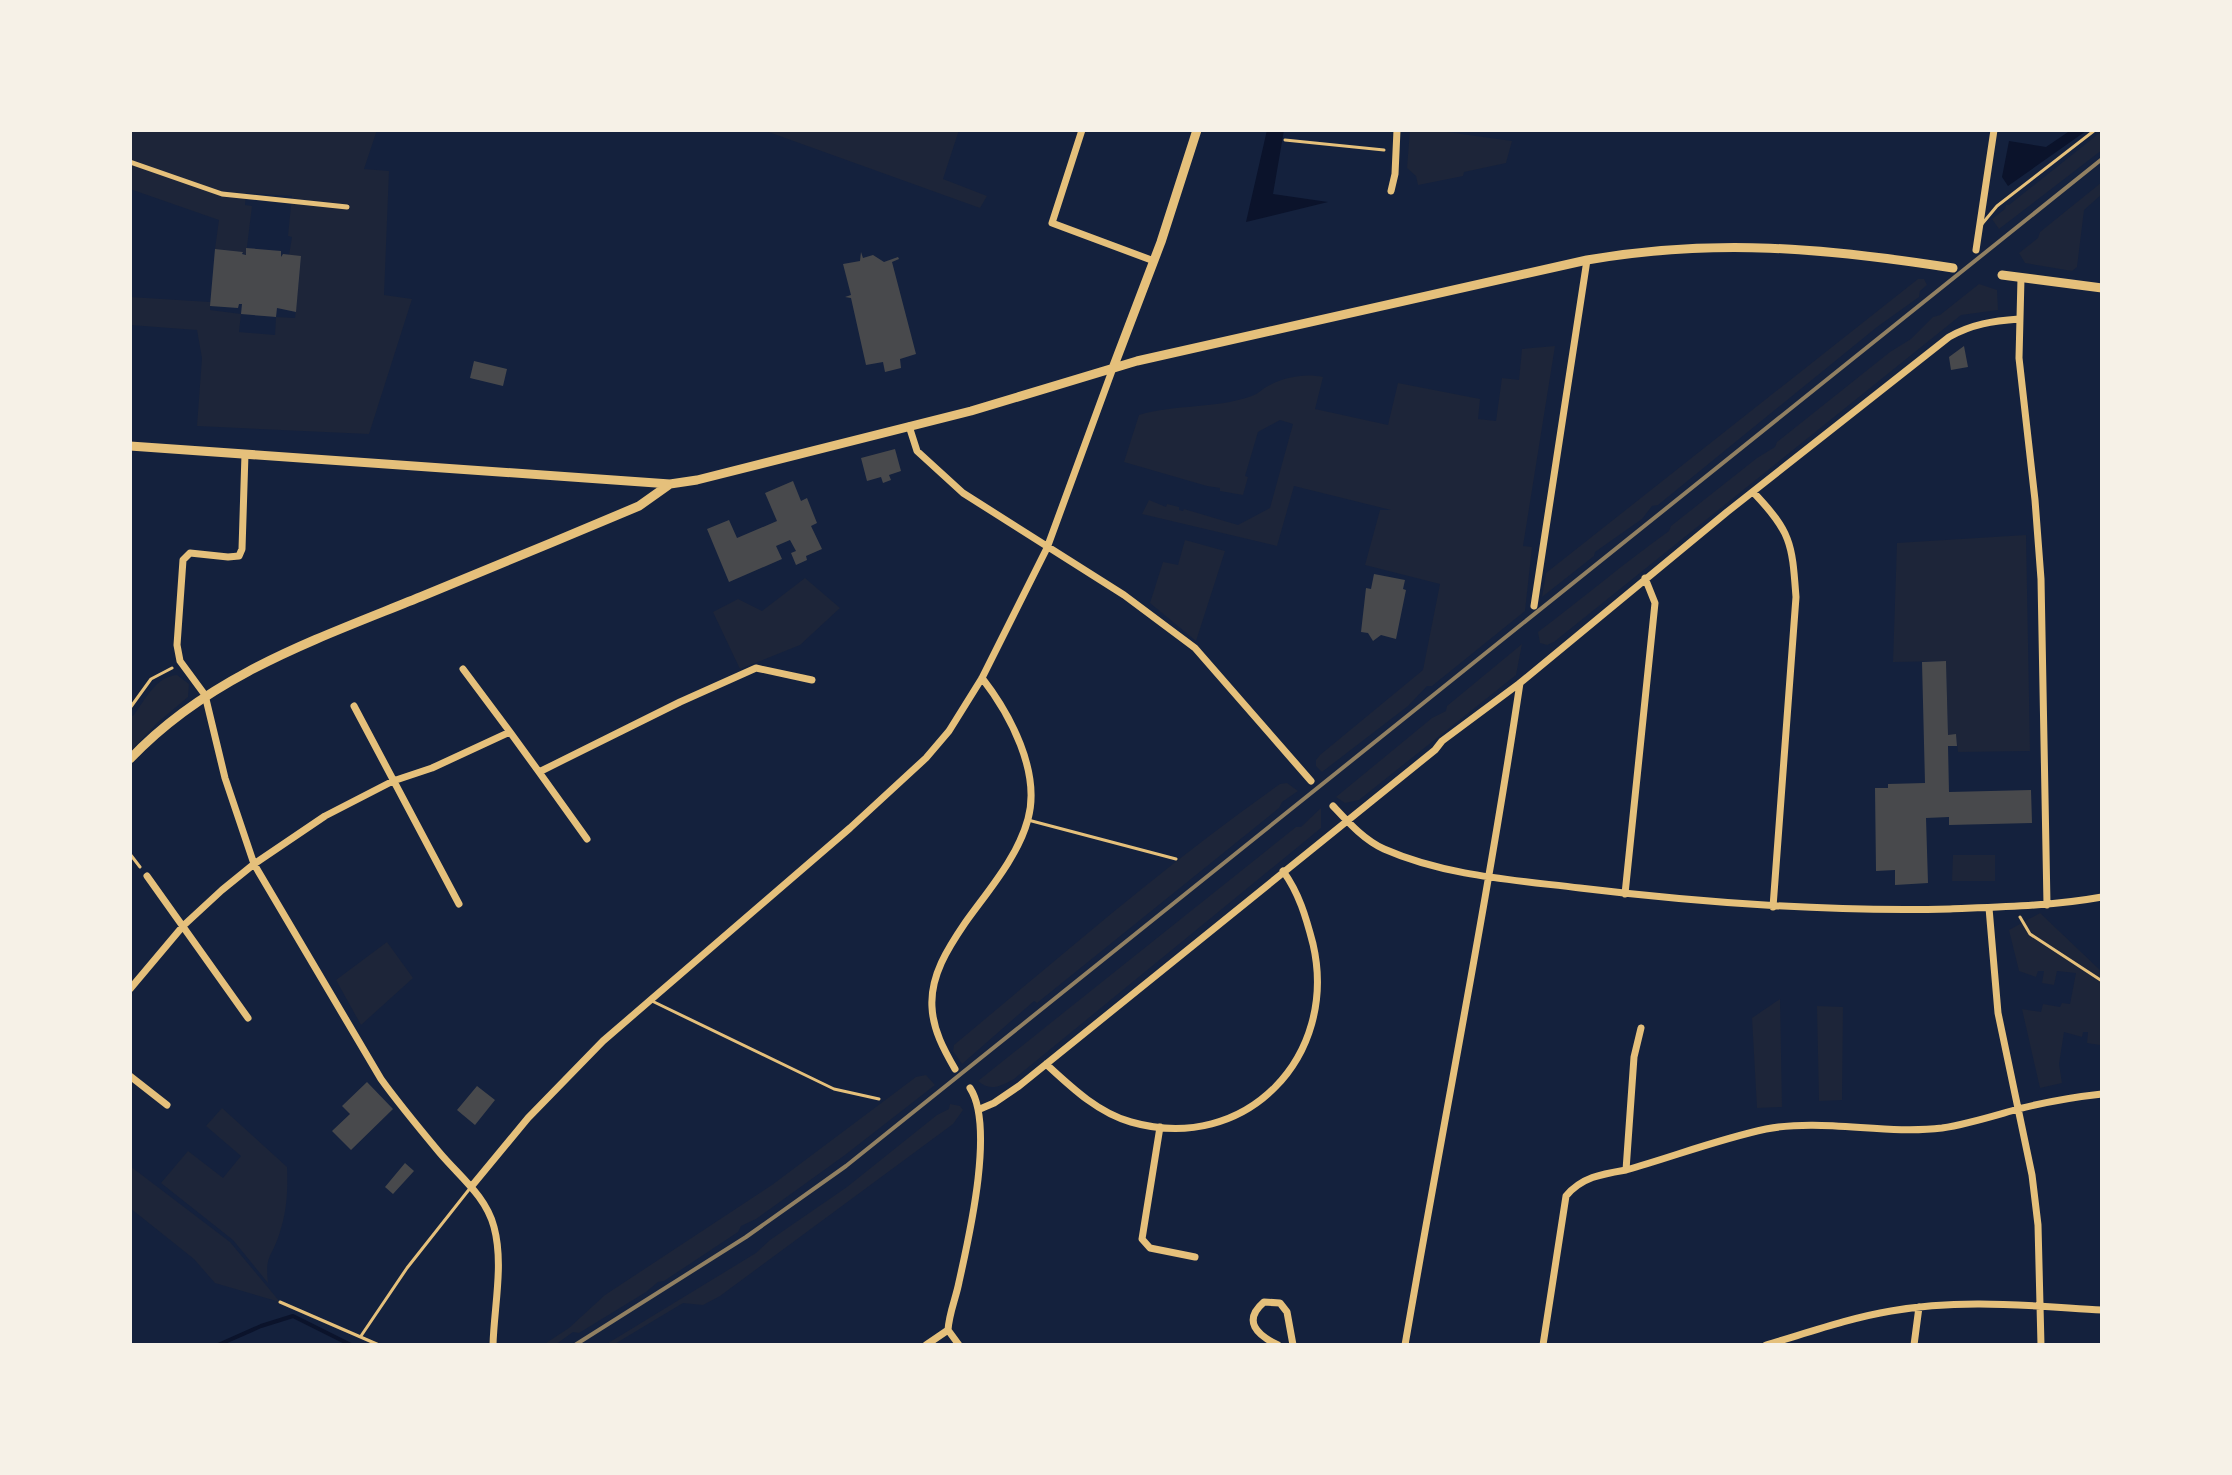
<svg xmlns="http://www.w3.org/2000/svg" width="2232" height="1475" font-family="'Titillium Web',sans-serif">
<rect width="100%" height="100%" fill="#14213d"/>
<path fill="#1d2539" d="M 130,130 L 377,130 L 364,169 L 389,171 L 384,295 L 412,299 L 369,434 L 197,426 L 202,358 L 197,330 L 130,325 L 130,297 L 210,302 L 210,310 L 241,314 L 239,332 L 275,335 L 276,317 L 295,318 L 301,257 L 289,255 L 292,237 L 288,236 L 292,196 L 246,193 L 245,205 L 252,206 L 246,255 L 242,252 L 215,249 L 219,220 L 130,189 Z
M 763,130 L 959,130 L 943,179 L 987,196 L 980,208 Z
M 1410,130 L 1433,130 L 1512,141 L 1506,163 L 1464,172 L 1463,176 L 1418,185 L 1416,176 L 1407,168 Z
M 2102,131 L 2102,150 L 1999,229 L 1992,219 L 2005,209 L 2006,205 L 2009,205 Z
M 2102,182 L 2102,194 L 2084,210 L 2077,267 L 2072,271 L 2025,263 L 2019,253 L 2038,238 L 2040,232 Z
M 1918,279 L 1924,279 L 1927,285 L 1920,291 L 1919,297 L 1877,327 L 1658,505 L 1652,506 L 1642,519 L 1595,552 L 1594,556 L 1542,597 L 1546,573 Z
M 1979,284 L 1997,290 L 1998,310 L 1961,315 L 1554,642 L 1547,645 L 1540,643 L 1538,632 C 1582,599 1624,563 1669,531 L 1671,526 L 1757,458 L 1775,447 L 1777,442 L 1890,352 L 1911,339 L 1933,317 L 1940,315 Z
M 1555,346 L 1523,546 L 1532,547 L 1525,611 L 1432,686 L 1427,686 L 1408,706 L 1322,772 L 1316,766 L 1316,760 L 1320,755 L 1423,670 L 1440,584 L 1365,565 L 1380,510 L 1391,510 L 1294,486 L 1277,546 L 1142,514 L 1149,500 L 1166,507 L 1167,504 L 1179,507 L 1179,510 L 1183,511 L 1184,509 L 1238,525 L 1270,508 L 1293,424 L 1280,420 L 1258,432 L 1245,476 L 1248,477 L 1243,495 L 1220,491 L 1220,488 L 1207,486 L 1124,462 L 1139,415 C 1176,404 1215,409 1252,396 C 1258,394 1262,389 1268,386 C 1284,377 1305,373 1323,377 L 1315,409 L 1388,425 L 1398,383 L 1480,399 L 1478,419 L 1496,421 L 1502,378 L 1519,380 L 1522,349 Z
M 2026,535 L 2030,751 L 1958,752 L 1956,735 L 1948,735 L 1946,661 L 1893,662 L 1897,543 Z
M 1185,540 L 1225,551 L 1196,641 L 1150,603 L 1163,562 L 1178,565 Z
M 805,578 L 840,608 L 800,645 L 740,669 L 713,612 L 738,599 L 762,611 Z
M 1522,644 L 1516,675 L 1359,800 L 1345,803 L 1336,797 L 1432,718 L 1446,711 L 1447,706 Z
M 177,675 L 189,684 L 188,697 L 157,723 L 130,752 L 130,714 L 133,716 C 146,699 155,677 177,675 Z
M 1287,783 L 1298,791 L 1282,802 L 1279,808 L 1037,1003 L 1034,1001 L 962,1064 L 953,1051 L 954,1045 C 1061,956 1166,864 1280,784 Z
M 1321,808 L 1321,828 L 1014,1079 C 1001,1086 991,1092 978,1081 L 1296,827 L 1301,827 Z
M 1953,855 L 1995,855 L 1995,881 L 1952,881 Z
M 2040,913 L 2102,972 L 2100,1045 L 2087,1043 L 2088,1032 L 2083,1032 L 2082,1037 L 2064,1032 L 2059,1064 L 2062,1083 L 2040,1088 L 2022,1009 L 2041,1012 L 2043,1004 L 2060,1007 L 2062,1003 L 2070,1004 L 2076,973 L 2057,971 L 2054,985 L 2042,983 L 2044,971 L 2038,971 L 2036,977 L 2019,971 L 2009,930 Z
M 387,942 L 413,978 L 361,1025 L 336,980 Z
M 1780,999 L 1782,1107 L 1757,1108 L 1752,1018 Z
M 1817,1006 L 1843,1007 L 1842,1100 L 1819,1101 Z
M 926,1075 L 935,1085 L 845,1155 L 756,1219 L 741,1226 L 738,1232 L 664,1281 L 658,1282 L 646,1292 L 579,1333 L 573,1332 L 555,1345 L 543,1345 L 569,1328 L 605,1295 L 772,1185 L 916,1077 Z
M 950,1104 L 960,1106 L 963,1110 L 953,1124 L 720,1296 L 703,1305 L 683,1303 L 613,1345 L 605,1345 L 756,1253 L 770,1240 L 847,1187 L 937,1115 L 949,1109 Z
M 222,1108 L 287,1167 C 288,1191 287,1212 279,1235 C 271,1259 265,1255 268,1283 L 233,1240 L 161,1183 L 188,1151 L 223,1178 L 241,1156 L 206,1126 Z
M 130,1166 L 230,1242 L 280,1302 L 215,1283 L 194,1259 L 130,1208 Z"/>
<path fill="#0b132b" d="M 1267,130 L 1284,130 L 1273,194 L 1328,202 L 1246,222 Z
M 2071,130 L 2086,131 L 2008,186 L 2002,177 L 2009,141 L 2046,147 Z"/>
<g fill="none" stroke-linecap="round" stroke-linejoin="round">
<path stroke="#0b132b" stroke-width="4" d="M 218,1345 L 261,1326 L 293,1316 L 351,1345"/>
</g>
<path fill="#48494c" d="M 246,248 L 281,251 L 281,257 L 283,254 L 301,256 L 296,312 L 277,308 L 276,317 L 264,316 L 241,314 L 242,304 L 239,304 L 238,308 L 210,306 L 215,249 L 243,252 L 242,254 L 246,255 Z
M 861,252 L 863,258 L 873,255 L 884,262 L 898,257 L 899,259 L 892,262 L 916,354 L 900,359 L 901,368 L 885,372 L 883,362 L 866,365 L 851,298 L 845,297 L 851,295 L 843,264 L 860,261 Z
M 1964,346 L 1968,367 L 1951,370 L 1949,357 Z
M 474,361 L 507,369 L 503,386 L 470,378 Z
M 895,449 L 901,471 L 889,475 L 891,480 L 883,483 L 881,477 L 867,481 L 861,458 Z
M 793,481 L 801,501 L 807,498 L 817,523 L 811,526 L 822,549 L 806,556 L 807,560 L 796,565 L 791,553 L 796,551 L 790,540 L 776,546 L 782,559 L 729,582 L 707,529 L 729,520 L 737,538 L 777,521 L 765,493 Z
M 1374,574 L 1405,580 L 1403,589 L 1406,590 L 1396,639 L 1381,635 L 1373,641 L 1368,633 L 1361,632 L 1366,588 L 1371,589 Z
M 1946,661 L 1948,735 L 1956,734 L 1957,746 L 1948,746 L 1949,792 L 2031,790 L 2032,823 L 1949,825 L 1949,817 L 1926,818 L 1928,883 L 1895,885 L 1895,870 L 1876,871 L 1875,788 L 1888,788 L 1888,784 L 1925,783 L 1922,662 Z
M 367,1082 L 393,1109 L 351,1150 L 332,1131 L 350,1114 L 342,1106 Z
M 477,1086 L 495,1100 L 475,1125 L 457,1110 Z
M 405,1163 L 414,1171 L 393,1194 L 385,1187 Z"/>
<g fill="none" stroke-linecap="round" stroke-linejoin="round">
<path stroke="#e5c07b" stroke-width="3" d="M 1285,140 L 1384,150
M 130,708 L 151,679 L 172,668
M 130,854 L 140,867
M 2020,917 L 2030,934 L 2102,981"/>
<path stroke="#e5c07b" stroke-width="3" d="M 1982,224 L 1997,206 L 2095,130
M 1028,820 L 1176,859
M 652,1001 L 834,1089 L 879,1099
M 280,1302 L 379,1345
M 361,1336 L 407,1268 L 471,1187"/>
<path stroke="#e5c07b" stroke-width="5" d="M 130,162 L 222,194 L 347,207"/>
<path stroke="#e5c07b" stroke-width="7" d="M 1082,130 L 1052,223 L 1154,261
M 1391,191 L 1395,174 L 1397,130
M 1976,250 L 1994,130
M 2021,278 L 2019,358 L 2035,500 L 2041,579 L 2047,905
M 909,426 L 917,451 L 963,493 L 1124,595 L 1195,648 L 1311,781
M 245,454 L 242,549 L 239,556 L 228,557 L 190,553 L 183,560 L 177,645 L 180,661 L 205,695 L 225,778 L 254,864 L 381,1079 C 399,1104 419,1128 439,1152 C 459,1176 486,1196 494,1227 C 504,1264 494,1307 493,1345
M 1754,493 C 1792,533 1792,544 1796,597 L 1773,907
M 1534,606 L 1587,260
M 463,669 L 510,732
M 354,706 L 459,904
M 1333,806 C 1348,822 1364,840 1384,849 C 1445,876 1515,880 1580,888 C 1704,903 1826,912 1950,909 C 2001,907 2052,906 2102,897
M 587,839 L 539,772 L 680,702 L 756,668 L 812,680
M 147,876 L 248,1018
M 1625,894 L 1655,603 L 1645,578
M 1989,908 L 1998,1013 L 2032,1175 L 2038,1225 L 2041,1345
M 130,989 L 183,926 L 222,890 L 254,864 L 325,816 L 393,781 L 432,768 L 510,732 L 539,772
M 1641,1028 L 1634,1057 L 1626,1170 C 1672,1157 1719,1139 1766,1129 C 1823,1118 1884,1135 1942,1128 C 1968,1124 1993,1116 2018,1109 C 2046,1102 2074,1097 2102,1094
M 1046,1064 C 1071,1087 1098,1113 1131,1122 C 1246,1155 1339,1056 1313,944 C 1306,917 1299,893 1283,871
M 955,1069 C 944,1050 933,1030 932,1007 C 930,976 948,948 965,923 C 987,892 1018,857 1028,819 C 1041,772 1010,714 982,678
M 130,1076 L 167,1105
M 980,1109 L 994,1103 L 1019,1086 L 1435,750 L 1442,741 L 1520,683 L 1727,512 L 1949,337 C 1972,324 1993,321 2019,319
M 1160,1127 L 1142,1239 L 1150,1248 L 1195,1257
M 471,1187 L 528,1118 L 603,1041 L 850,828 L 926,758 L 949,731 L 982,678 L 1047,548 L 1113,368
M 948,1330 C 949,1313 956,1298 959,1282 C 969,1237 995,1126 970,1088
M 948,1330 L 959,1345
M 926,1345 L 948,1330
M 1278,1345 C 1257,1335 1242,1321 1264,1302 L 1280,1303 L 1287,1312 L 1293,1345
M 1405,1345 C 1443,1124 1487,904 1520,683
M 1543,1345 L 1566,1196 C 1582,1177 1602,1174 1626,1170
M 1766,1345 C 1807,1333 1849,1318 1891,1311 C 1961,1298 2032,1306 2102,1310
M 1914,1345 L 1919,1307"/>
<path stroke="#e5c07b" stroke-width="9" d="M 2002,275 L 2102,288
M 1113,368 L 1161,242 L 1197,130
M 130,446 L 670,484
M 130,759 C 210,674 320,638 425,595 C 496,566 568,536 639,506 L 670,484 L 697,480 L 971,411 L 1137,361 L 1587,260 C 1714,238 1825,248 1953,268"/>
<path stroke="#918062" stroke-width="4" d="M 575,1345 L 746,1237 L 846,1166 L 2102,159"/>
</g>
<rect width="2232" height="1475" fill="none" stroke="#f6f1e7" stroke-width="264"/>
</svg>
